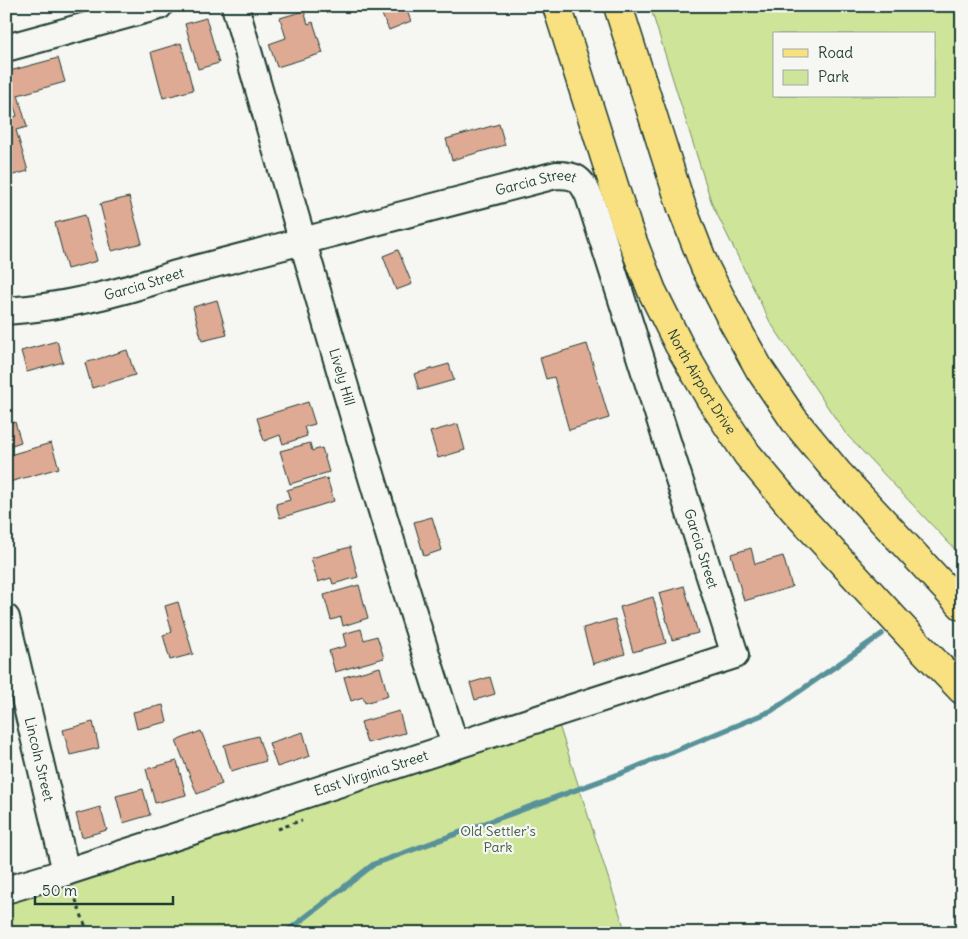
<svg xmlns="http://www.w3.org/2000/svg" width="968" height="939" font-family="Delius,sans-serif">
<rect width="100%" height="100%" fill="#f6f6f2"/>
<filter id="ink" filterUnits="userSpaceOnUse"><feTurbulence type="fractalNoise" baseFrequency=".02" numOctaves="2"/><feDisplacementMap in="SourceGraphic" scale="10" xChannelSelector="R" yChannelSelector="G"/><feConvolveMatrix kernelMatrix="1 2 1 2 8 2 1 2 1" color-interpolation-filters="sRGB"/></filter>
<g filter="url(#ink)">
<path fill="#cee499" stroke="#769066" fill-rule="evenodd" d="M 650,6 L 962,6 L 962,557 L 846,434 L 770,322 L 712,204 ZM 774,34 L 934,34 L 934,96 L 774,96 Z
M 558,722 L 626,933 L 6,933 L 6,899 Z"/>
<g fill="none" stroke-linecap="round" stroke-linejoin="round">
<path stroke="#589299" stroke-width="5.5" d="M 285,933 L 374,864 L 622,773 L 771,711 L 882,634"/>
</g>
<path fill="#dfaa94" stroke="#1f3d34" d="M 378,6 L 405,6 L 411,21 L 389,30 Z
M 304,11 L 308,24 L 313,22 L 323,53 L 277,67 L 269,44 L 286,38 L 280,18 Z
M 206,18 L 219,63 L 198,69 L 185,24 Z
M 181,43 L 193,90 L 163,98 L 151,52 Z
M 58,58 L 65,82 L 18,95 L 27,127 L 16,130 L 28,171 L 6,177 L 6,119 L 17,116 L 11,96 L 6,97 L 6,72 Z
M 499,124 L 505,145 L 452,160 L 446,139 Z
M 129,197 L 142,243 L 112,251 L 100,204 Z
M 85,215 L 97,261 L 67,269 L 55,223 Z
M 398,250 L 412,284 L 396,290 L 383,256 Z
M 217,300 L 227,335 L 202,341 L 193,307 Z
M 57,341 L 63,362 L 27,372 L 21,351 Z
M 587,344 L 609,418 L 569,430 L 554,377 L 546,379 L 540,358 Z
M 127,350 L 135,375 L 92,388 L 85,363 Z
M 449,364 L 454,380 L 419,390 L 414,374 Z
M 308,402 L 315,424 L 304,427 L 307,436 L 283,444 L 280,435 L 264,441 L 257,418 Z
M 15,422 L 21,442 L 6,447 L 6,424 Z
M 458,424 L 465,450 L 438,458 L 430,432 Z
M 51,443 L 59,468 L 6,483 L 6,456 Z
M 310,443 L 312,451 L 322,448 L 329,472 L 290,484 L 280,451 Z
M 327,478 L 334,501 L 280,518 L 276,504 L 290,500 L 287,490 Z
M 432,517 L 442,550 L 424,556 L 414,522 Z
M 350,547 L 358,577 L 333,584 L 331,578 L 318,582 L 311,558 Z
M 751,548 L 755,564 L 783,556 L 792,587 L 744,601 L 731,554 Z
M 359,585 L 368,618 L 343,626 L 341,617 L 331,620 L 324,595 Z
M 684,586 L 698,633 L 672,640 L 659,593 Z
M 653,597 L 666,643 L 633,652 L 620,607 Z
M 178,602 L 193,654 L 170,660 L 163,635 L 172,632 L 165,606 Z
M 615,619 L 625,654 L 593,664 L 583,628 Z
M 361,629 L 364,640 L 377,636 L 384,658 L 335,672 L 329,651 L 346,646 L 343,634 Z
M 380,667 L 388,696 L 365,703 L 363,697 L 351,701 L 344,677 Z
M 490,677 L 495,694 L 475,700 L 470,683 Z
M 163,705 L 167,722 L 137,729 L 133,712 Z
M 399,711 L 405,733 L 367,743 L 361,722 Z
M 93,722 L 99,748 L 70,755 L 63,730 Z
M 201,731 L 222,784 L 197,794 L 176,741 Z
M 303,732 L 310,756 L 277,767 L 269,743 Z
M 258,736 L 266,761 L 231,771 L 224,745 Z
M 177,761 L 186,795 L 155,803 L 146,769 Z
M 143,789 L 150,815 L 123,823 L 116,796 Z
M 100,807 L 107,830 L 82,837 L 76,814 Z"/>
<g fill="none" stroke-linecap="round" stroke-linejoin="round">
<defs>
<g id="minor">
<path id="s1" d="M 235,6 C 306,253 376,501 455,745"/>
<path d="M 6,48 L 159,6"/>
<path id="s2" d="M 6,311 C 66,307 121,293 176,274 L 556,175 C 575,175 581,178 589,196 L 735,655 L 66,872 L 6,890"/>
<path id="s3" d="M 6,618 L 66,872"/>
</g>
<g id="major">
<path id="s4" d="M 557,6 L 627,227 L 652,291 L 679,345 L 711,400 L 747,454 L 794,510 L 910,636 L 962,690"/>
<path d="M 618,6 L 682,208 L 705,267 L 731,318 L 760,370 L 794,420 L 837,472 L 962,606"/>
</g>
</defs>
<use href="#minor" stroke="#1f3d34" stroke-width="30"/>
<use href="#major" stroke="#1f3d34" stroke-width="31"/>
<path stroke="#1f3d34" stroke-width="3" stroke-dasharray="4 4" stroke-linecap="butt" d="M 278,829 L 302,820
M 73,892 L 88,933"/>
<use href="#minor" stroke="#f6f6f2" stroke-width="26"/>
<use href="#major" stroke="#f9e181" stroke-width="28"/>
</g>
</g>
<g text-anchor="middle" stroke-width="4.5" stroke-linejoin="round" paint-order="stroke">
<g font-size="14" fill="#1f3d34" stroke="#f6f6f2">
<text dy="5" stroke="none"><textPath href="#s2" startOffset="546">Garcia Street</textPath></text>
<text dy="5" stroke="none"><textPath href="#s2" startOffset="141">Garcia Street</textPath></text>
<text dy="5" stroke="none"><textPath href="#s1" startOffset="386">Lively Hill</textPath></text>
<text dy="5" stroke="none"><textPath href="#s4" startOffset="404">North Airport Drive</textPath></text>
<text dy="5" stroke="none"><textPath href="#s2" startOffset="980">Garcia Street</textPath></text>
<text dy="5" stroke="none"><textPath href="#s3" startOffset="145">Lincoln Street</textPath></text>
<text transform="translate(371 773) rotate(-18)" y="5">East Virginia Street</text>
</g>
<g font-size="14" fill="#425e48" stroke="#f6f6f2">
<text x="498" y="836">Old Settler's<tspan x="498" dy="16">Park</tspan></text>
</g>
</g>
<rect width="968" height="939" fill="none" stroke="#f6f6f2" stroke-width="25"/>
<rect x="12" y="12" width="943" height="914" fill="none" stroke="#1f3d34" stroke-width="2" filter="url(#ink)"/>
<rect x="773" y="32" width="162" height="65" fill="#f6f6f2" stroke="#a0aca6"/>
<rect x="783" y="49" width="25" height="8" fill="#f9e181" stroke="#a0aca6"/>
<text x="818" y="58" font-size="15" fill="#1f3d34">Road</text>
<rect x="783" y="70" width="25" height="15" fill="#cee499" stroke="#a0aca6"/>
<text x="818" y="82" font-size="15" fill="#1f3d34">Park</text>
<path d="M35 896v8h138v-8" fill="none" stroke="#1f3d34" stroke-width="2.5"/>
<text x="42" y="896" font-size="15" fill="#1f3d34" stroke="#f6f6f2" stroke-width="4" paint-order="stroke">50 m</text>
</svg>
